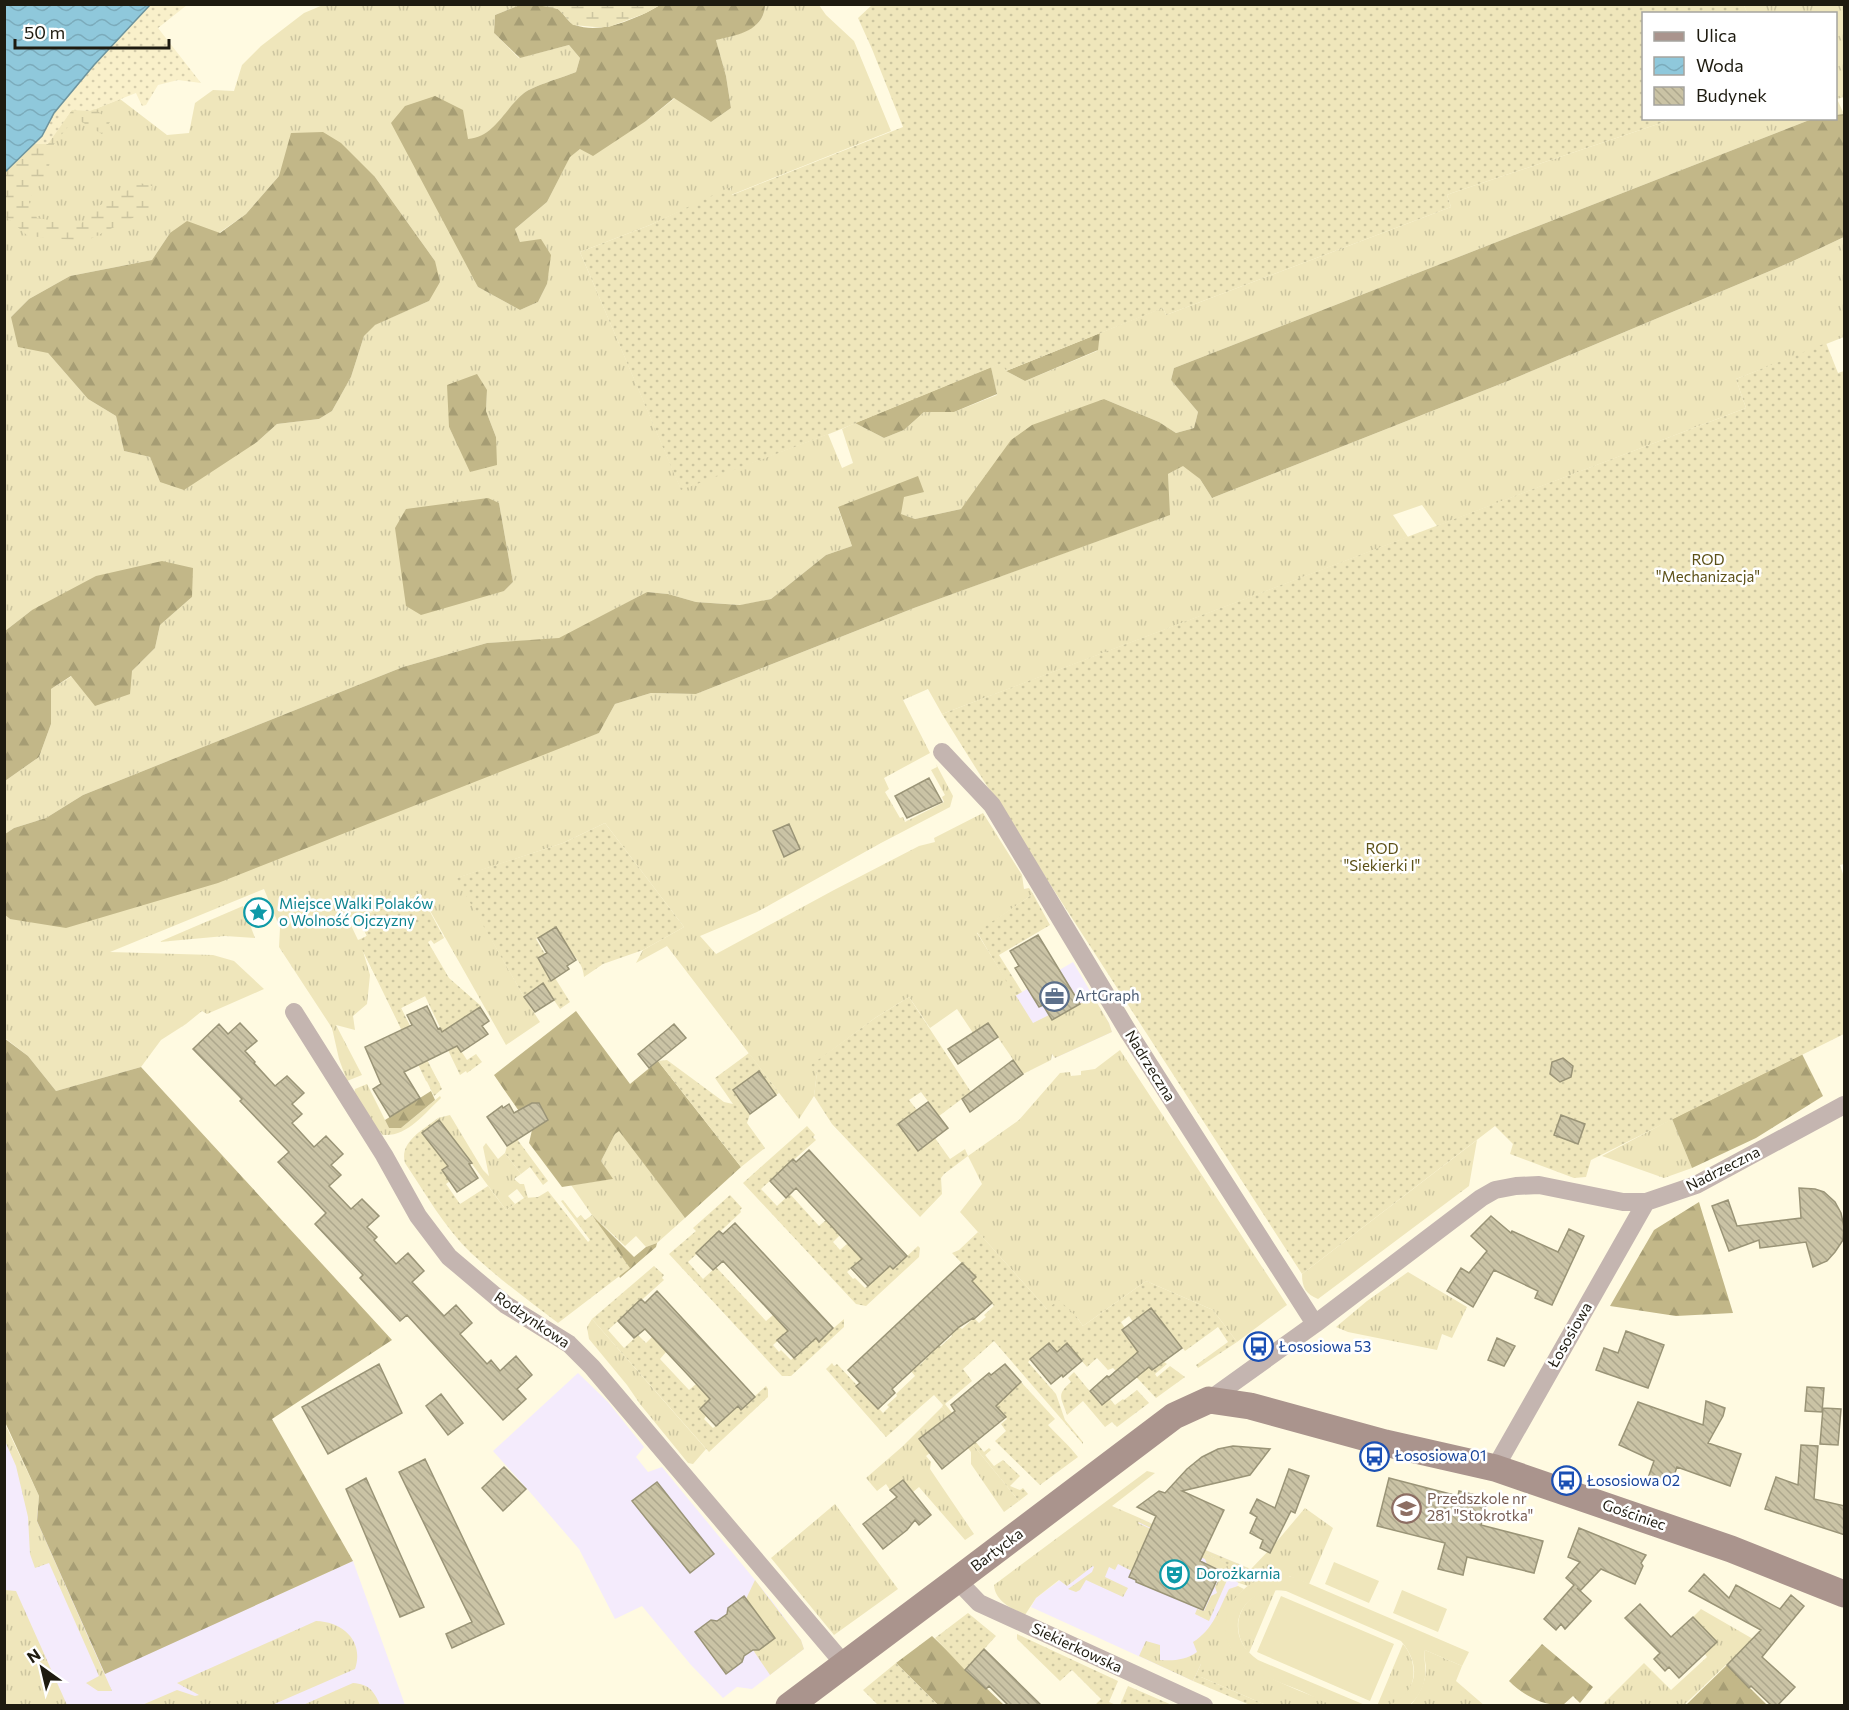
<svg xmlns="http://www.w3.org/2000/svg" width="1849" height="1710" font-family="Commissioner,sans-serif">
<defs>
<pattern id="grass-tufts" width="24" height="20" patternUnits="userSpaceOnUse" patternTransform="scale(1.5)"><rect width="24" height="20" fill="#efe6bb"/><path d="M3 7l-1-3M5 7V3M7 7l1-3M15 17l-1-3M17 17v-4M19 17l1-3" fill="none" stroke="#ccc5a0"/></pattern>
<pattern id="forest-firs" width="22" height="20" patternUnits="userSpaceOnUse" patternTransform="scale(1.5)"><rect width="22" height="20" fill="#c2b788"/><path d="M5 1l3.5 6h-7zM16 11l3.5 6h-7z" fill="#a69d74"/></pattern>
<pattern id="wetland-marsh" width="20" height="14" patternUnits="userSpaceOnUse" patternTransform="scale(1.5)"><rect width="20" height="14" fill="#efe6bb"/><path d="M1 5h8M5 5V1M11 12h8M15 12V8" fill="none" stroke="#ccc5a0"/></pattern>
<pattern id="sand-dots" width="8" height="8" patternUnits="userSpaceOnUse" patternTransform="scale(1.5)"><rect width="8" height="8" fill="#f9f0ca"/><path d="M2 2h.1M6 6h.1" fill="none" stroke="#d5cdac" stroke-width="1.8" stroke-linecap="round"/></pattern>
<pattern id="garden-dots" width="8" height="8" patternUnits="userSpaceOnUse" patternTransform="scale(1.5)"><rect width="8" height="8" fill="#efe6bb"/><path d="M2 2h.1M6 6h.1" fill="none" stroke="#ccc5a0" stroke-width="1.8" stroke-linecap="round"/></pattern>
<pattern id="water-waves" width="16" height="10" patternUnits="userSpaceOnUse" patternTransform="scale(1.5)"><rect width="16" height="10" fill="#8fc8db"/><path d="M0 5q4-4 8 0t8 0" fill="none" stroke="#7babbb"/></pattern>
<pattern id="building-back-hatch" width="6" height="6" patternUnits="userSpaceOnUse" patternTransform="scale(1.5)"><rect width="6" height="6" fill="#cac3a5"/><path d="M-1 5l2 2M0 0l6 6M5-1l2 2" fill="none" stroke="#ada78d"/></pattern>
</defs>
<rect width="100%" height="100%" fill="#fffae1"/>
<path fill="#f4ebfc" d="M 1073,962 L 1109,1023 L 1112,1032 L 1055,1058 L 1015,996 Z
M 578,1373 L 608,1402 L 644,1447 L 636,1457 L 648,1472 L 662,1467 L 773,1602 L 801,1640 L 804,1649 L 752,1689 L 737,1687 L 723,1698 L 691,1665 L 642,1606 L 615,1619 L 579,1549 L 529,1491 L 493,1451 Z
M 4,1422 L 105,1673 L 353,1561 L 405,1705 L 5,1705 Z
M 1142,1519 L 1208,1551 L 1246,1567 L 1193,1681 L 1031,1607 L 1036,1598 Z"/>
<path fill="url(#grass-tufts)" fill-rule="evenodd" d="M 323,5 L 520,5 L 495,15 L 494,33 L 519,58 L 569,45 L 580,58 L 576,72 C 564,77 533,86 524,93 C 505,109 495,137 468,140 L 476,281 L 478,287 L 520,310 L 538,302 L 547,284 L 520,242 L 515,229 L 547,202 L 570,156 L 580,149 L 646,121 L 675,98 L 711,122 L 731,108 L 726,76 L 716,40 C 737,34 764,31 765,5 L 819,5 L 826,15 L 854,41 L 891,131 L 731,195 L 731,188 L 650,225 L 580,252 L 681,489 L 828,434 L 842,468 L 853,463 L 842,429 L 855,423 L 884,438 L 904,430 L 924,412 L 954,412 L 997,395 L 991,367 L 1003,362 L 1006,371 L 1025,381 L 1097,351 L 1100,333 L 1157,310 L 1163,308 L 1166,315 L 1451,207 L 1447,195 L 1452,193 L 1673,119 L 1812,119 L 1174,368 L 1171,380 L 1198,412 L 1194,428 L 1176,433 L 1159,422 L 1104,399 L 982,482 L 961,509 L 915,519 L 900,514 L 903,497 L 838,508 L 852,546 L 826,555 L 771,599 L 741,605 L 696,602 L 668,594 L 647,592 L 559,639 L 487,643 L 403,667 L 83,795 L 46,818 L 14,828 L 5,834 L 5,781 L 39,757 L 51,724 L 51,689 L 72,676 L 132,671 L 155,648 L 160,625 L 192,597 L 32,610 L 5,631 L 5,172 L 72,110 L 90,111 L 120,99 L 167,135 L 189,133 L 195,103 L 213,90 L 234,91 L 242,65 L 261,46 L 304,13 ZM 279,176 L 375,177 L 435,261 L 429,301 L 374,325 L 364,336 L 351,377 L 332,411 L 319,419 L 277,424 L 257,442 L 160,482 L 150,457 L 124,451 L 116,416 L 88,399 L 48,353 L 11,317 L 29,299 L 70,276 L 152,260 L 170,233 L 219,233 L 246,214 ZM 487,390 L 486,411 L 496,437 L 471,472 L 449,427 ZM 499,503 L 513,582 L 504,591 Z
M 1744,5 L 1844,5 L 1844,97 L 1837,99 L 1844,114 L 1836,115 L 1836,14 L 1747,13 Z
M 1844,237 L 1844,337 L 1736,379 L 1746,408 L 1437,526 L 1422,505 L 1393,515 L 1408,537 L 942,714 L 928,689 L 903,700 L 930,753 L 884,778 L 889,789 L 885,792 L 900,818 L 903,817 L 905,822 L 944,802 L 942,797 L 945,795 L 931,770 L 937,767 L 936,764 L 953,796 L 950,807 L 881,843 L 757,912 L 700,936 L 716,954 L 834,890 L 919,846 L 935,842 L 934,838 L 983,813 L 1022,875 L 1024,889 L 1029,888 L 1033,894 L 977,933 L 1033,1023 L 1049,1015 L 1052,1020 L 1093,996 L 1109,1023 L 1112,1032 L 1055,1058 L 1052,1054 L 1051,1060 L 1023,1074 L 988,1023 L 973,1033 L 957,1009 L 930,1028 L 909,997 L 875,1018 L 812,1065 L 817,1072 L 814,1096 L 799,1119 L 667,946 L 636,963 L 643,950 L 684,927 L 605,823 L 563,843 L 457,878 L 524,997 L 540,1022 L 506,1045 L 420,893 L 385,908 L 348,919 L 358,940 L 367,936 L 361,924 L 425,996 L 401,1008 L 414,1035 L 411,1036 L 440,1084 L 436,1087 L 426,1081 L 389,1003 L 393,989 L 377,979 L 363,951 L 370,975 L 367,1004 L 353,1016 L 355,1030 L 336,1025 L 362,1075 L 347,1081 L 339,1059 L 332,1028 L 279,947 L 280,928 L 264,889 L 110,952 L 213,955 L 234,961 L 264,989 L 207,1014 L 202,1011 L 186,1024 L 161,1040 L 141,1067 L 56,1091 L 28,1056 L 5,1038 L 4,937 L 6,936 L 5,933 L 5,915 L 10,919 L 599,733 L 615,704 L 651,693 L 696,694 L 914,608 L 1169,515 L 1168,474 L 1184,465 L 1200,479 L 1212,498 L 1508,381 L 1791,262 Z
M 243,906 L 255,938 L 225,936 L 159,942 Z
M 1120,1050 L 1287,1305 L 1237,1342 L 1213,1310 L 1146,1281 L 1083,1326 L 1076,1316 L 1047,1309 L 960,1212 L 982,1184 L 968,1156 L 1019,1120 L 1060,1073 L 1070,1072 L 1071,1076 L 1081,1075 L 1081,1071 L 1095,1069 Z
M 367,1084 L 389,1128 L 401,1128 L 440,1096 L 441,1098 C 424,1114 407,1137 383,1135 L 377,1129 L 354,1094 L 355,1089 Z
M 450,1115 L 483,1170 L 489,1176 L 483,1147 L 486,1143 L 498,1159 L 505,1153 L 521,1174 L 514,1179 L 520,1184 L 524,1184 L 528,1198 L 524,1198 L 517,1189 L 508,1196 L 515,1204 L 506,1210 L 438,1118 Z
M 1672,1119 L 1692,1168 L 1664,1178 L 1602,1156 Z
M 619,1130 L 685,1218 L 657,1243 L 646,1247 L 636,1236 L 625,1246 L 592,1215 L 571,1185 L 612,1179 L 601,1161 L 615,1134 Z
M 1477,1140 L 1469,1186 L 1318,1299 C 1306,1294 1302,1288 1302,1274 Z
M 1408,1272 L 1467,1307 L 1452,1338 L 1442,1334 L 1437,1350 L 1348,1332 L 1336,1327 L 1367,1301 Z
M 592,1319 L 706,1449 L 693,1464 L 688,1463 L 640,1404 L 627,1385 L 589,1339 L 587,1327 Z
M 942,1407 L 1019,1501 L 1004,1512 L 971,1464 L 971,1452 L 953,1428 L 942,1422 L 919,1439 L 930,1453 L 926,1456 L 931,1462 L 930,1469 L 974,1534 L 965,1540 L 919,1487 L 913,1492 L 903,1480 L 890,1490 L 886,1484 L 877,1491 L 866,1478 L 903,1446 Z
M 4,1422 L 39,1496 L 37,1521 L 112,1691 L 98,1691 L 86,1683 L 99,1676 L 49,1563 L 35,1568 L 30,1554 L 28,1517 L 16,1466 L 5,1441 Z
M 1147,1471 L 1155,1473 L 1112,1506 L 1142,1519 L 1138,1523 L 1228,1564 L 1232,1579 L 1228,1578 L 1209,1621 L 1195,1614 L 1197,1609 L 1204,1611 L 1211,1596 L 1217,1593 L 1215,1587 L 1223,1571 L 1207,1564 L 1205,1559 L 1167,1542 L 1132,1571 L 1118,1564 L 1115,1570 L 1109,1567 L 1105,1577 L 1128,1588 L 1123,1597 L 1086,1580 L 1080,1590 L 1076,1592 L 1068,1589 L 1092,1572 L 1094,1567 L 1093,1566 L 1067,1586 L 1059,1580 L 1036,1598 L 1025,1615 C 1012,1609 995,1601 994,1585 Z
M 835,1504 L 898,1589 L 834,1635 L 771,1558 Z
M 1305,1508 L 1333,1528 L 1309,1584 L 1289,1576 L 1255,1578 L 1257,1581 L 1248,1586 L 1239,1583 L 1246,1567 L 1251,1569 L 1273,1546 Z
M 755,1580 L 801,1640 L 804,1649 L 770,1675 L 753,1650 L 746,1599 Z
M 1238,1586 L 1244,1589 C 1233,1600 1227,1610 1227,1626 C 1227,1634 1227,1641 1231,1648 C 1242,1671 1311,1695 1335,1705 L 1266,1705 L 1201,1677 L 1201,1664 L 1193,1681 L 1139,1656 L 1146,1641 L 1160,1645 L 1160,1660 C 1174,1661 1186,1660 1197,1652 L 1193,1642 C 1213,1630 1219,1609 1229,1589 Z
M 1276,1589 L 1249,1653 C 1226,1627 1242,1591 1276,1589 Z
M 5,1590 L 16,1591 L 67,1705 L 5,1705 Z
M 1701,1609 L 1753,1639 L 1684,1705 L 1601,1706 L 1644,1663 L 1671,1690 L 1707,1657 L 1705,1654 L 1717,1642 L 1714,1641 L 1692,1618 Z
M 316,1621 C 345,1622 364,1643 355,1669 L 272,1705 L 142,1705 L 177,1690 L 195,1696 L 199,1695 L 177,1683 Z
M 1403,1644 C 1419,1662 1418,1696 1391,1705 C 1387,1706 1381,1705 1377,1706 Z
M 1425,1650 L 1462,1666 L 1456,1681 L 1485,1706 L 1410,1706 C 1419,1696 1426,1682 1426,1669 C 1426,1662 1423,1656 1425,1650 Z
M 353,1683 C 369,1684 374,1691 380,1705 L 303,1705 Z"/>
<path fill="url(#forest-firs)" d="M 520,5 C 532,5 547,4 558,9 C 564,13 568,23 575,25 C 601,35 638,18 660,5 L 765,5 C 764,31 737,35 716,40 L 726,76 L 731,108 L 711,122 L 674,98 L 646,121 L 593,156 L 580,149 L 570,157 L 547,202 L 515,229 L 520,242 L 541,239 L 551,255 L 547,284 L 538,302 L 520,310 L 478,287 L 391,123 L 405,106 L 435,96 L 463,110 L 468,139 C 495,137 505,108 524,93 C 533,86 564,77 576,72 L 580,58 L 569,45 L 520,58 L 494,33 L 495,15 Z
M 1844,114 L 1844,237 L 1791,262 L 1508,381 L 1212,498 L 1200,479 L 1183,466 L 1168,474 L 1170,515 L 914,608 L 696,694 L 651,693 L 615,704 L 599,733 L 218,883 L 66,928 L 10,919 L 5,915 L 5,834 L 14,828 L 46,818 L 83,795 L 403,667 L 487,643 L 559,638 L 647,592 L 668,594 L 696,602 L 740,605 L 771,599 L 826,555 L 852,546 L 838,507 L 918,476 L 924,492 L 904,497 L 901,514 L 915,519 L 961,509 L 1011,440 L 1032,425 L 1104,399 L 1159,422 L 1176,433 L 1194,428 L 1198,412 L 1171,380 L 1174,368 L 1812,119 L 1836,118 L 1836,115 Z
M 323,132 L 341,143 L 375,177 L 435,261 L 440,282 L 429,301 L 375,325 L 364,336 L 351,377 L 332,411 L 319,419 L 277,424 L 257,442 L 184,490 L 160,482 L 150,457 L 124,451 L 116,416 L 88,399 L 48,353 L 18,347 L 11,317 L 29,299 L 70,276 L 152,260 L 170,233 L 187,221 L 220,233 L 246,214 L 279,176 L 291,133 Z
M 1100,333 L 1098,350 L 1025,381 L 1006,371 Z
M 991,367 L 997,394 L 954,412 L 924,412 L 904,430 L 884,438 L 855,423 Z
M 477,374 L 487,390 L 486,411 L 496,437 L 497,465 L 470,472 L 449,427 L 447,385 Z
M 488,498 L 499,503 L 513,582 L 504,591 L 421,615 L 406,606 L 395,528 L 406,509 Z
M 162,561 L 193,568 L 192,597 L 160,625 L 155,648 L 132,671 L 130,694 L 95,706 L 71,676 L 51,689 L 51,724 L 39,757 L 5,781 L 5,631 L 32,610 L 96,576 Z
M 576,1011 L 630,1084 L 658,1061 L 741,1167 L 685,1218 L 619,1131 L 615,1134 L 601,1161 L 613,1179 L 562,1187 L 529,1143 L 532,1130 L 494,1075 Z
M 4,1038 L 28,1056 L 56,1091 L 141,1067 L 392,1340 L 272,1419 L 353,1561 L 105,1674 L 37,1521 L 39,1496 L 5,1422 Z
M 1802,1054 L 1823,1096 L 1756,1138 L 1692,1168 L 1672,1119 Z
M 431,1091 L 435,1100 L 401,1128 L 389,1128 L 385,1120 Z
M 1699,1202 L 1733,1313 L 1676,1316 L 1610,1306 L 1654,1230 Z
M 592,1215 L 634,1257 L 646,1247 L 657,1243 L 656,1247 L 620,1278 Z
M 932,1636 L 1004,1705 L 938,1705 L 896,1663 Z
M 1542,1644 L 1593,1687 L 1580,1703 L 1573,1696 L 1563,1705 C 1543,1706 1523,1695 1509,1681 Z
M 1727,1665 L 1767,1705 L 1685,1706 Z"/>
<path fill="url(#wetland-marsh)" d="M 137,5 L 173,5 L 80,95 L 110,122 L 102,134 L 75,118 L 54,144 L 47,175 L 28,200 L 37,218 L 80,225 L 95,208 L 140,183 L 152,186 L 149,210 L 86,241 L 28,236 L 5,216 L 5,154 Z
M 537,5 L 660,5 L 646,13 L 609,27 L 595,27 L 573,25 L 558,9 Z"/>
<path fill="url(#sand-dots)" d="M 150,5 L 187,5 L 158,28 L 201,83 L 178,80 L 158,85 L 146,105 L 142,106 L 136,93 L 90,111 L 72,110 L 48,144 L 33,144 C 46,132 52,116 63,103 C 91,69 120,37 150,5 Z"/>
<path fill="url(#garden-dots)" d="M 1744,5 L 1747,13 L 1644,14 L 1644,118 L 1673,119 L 1452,193 L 1447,195 L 1451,207 L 1166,315 L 1163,308 L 1006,371 L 1002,363 L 834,432 L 681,490 L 580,252 L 650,225 L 730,187 L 732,195 L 903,127 L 872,49 L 858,18 L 872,5 Z
M 1826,343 L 1838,373 L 1844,371 L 1844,864 L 1840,865 L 1844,877 L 1844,1034 L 1591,1160 L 1586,1177 L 1574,1178 L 1510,1154 L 1513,1144 L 1495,1126 L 1302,1274 L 997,802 L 942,714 L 1746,408 L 1736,379 Z
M 605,823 L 684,927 L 643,950 L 603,964 L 584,977 C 583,966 579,962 573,954 C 566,946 562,936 556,927 L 536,939 L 545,954 L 538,959 L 551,980 L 555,978 L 570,1002 L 560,1009 L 543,984 L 524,997 L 456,878 L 563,843 Z
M 420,893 L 444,938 L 434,944 L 431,940 L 428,942 L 449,978 L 481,1006 L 447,1029 L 467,1060 L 476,1054 L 482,1062 L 467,1073 L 466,1071 L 460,1075 L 448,1050 L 450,1048 L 425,996 L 401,1008 L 442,1089 L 434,1096 L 358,941 L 367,936 L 357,917 L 385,908 Z
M 1033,894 L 1050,925 L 999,955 L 1022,992 L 1015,996 L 977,932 Z
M 909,997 L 971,1092 L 939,1116 L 921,1092 L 909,1100 L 917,1110 L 918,1150 L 935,1138 L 950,1159 L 965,1149 L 968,1156 L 944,1174 L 941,1178 L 942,1194 L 920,1217 L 832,1124 L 814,1096 L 817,1072 L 811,1065 L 875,1018 Z
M 749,1053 L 779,1093 L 776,1095 L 759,1072 L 750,1114 L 747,1123 L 765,1148 L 741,1167 L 658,1061 L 667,1060 L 724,1102 L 733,1104 L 715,1078 Z
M 438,1118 L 439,1120 L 423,1133 L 448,1166 L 442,1170 L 450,1181 L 446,1184 L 460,1204 L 488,1186 L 506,1210 L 524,1198 L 538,1197 L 548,1191 L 588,1242 L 590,1240 L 561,1201 L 563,1200 L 577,1218 L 581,1215 L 585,1220 L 592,1215 L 630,1268 L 558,1323 C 529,1301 498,1278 471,1253 C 444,1227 426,1194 405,1163 C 399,1142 423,1130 438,1118 Z
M 807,1126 L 815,1135 L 813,1137 L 816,1140 L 761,1189 L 777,1206 L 790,1194 L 819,1226 L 826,1220 L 840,1235 L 833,1242 L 840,1250 L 848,1243 L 862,1259 L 847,1272 L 853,1279 L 855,1278 L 865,1288 L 889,1265 L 893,1269 L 918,1246 L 920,1248 L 919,1257 L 866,1306 L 856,1304 L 743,1183 Z
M 517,1139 L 548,1181 L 543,1185 L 530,1167 L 521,1174 L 505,1153 L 507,1146 Z
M 730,1195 L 742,1208 L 740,1210 L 741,1212 L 688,1262 L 703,1279 L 716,1267 L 766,1321 L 773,1315 L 788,1331 L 773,1345 L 779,1352 L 781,1350 L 791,1360 L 816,1338 L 819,1341 L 844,1319 L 844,1327 L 791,1376 L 782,1376 L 669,1254 L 696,1231 L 693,1228 Z
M 978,1232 L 1047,1309 L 1059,1300 L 1076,1316 L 1083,1326 L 1146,1281 L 1213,1310 L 1237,1342 L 1198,1368 L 1196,1365 L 1228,1342 L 1218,1327 L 1185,1351 L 1151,1308 L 1133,1322 L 1129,1316 L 1121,1322 L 1125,1328 L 1122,1331 L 1152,1370 L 1164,1362 L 1167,1364 L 1155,1374 L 1157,1377 L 1170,1366 L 1185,1377 L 1156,1398 L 1124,1364 L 1116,1371 L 1113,1368 L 1108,1370 L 1097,1358 L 1087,1367 L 1067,1344 L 1057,1352 L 1048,1343 L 1028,1362 L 1056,1394 L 1065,1420 L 1083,1442 L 1083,1444 L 994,1341 L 963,1369 L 972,1381 L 945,1404 L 984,1452 L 989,1448 L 991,1450 L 985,1455 L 994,1466 L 1003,1460 L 1020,1476 L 1010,1486 L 1020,1490 L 1023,1488 L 1028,1494 L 1019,1501 L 942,1407 L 943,1405 L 934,1395 L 886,1437 L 826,1369 L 832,1363 L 834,1366 L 837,1364 L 883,1413 L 889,1407 L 887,1405 L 897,1396 L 896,1394 L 915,1376 L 911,1371 L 919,1364 L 920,1365 L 939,1345 L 941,1346 L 952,1336 L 951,1334 L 959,1327 L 962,1329 L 974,1318 L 979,1323 L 986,1317 L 984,1315 L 994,1306 L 972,1281 L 975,1277 L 952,1253 L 959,1250 Z
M 654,1266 L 664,1275 L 662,1278 L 664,1280 L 608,1330 L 624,1348 L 638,1335 L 646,1343 L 652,1337 L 666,1352 L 660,1359 L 689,1390 L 696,1384 L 710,1399 L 700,1409 L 706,1416 L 704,1419 L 713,1428 L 738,1406 L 741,1409 L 766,1386 L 768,1389 L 768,1397 L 709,1452 L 592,1319 Z
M 1074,1372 L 1101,1405 L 1110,1399 L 1115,1405 L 1123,1399 L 1124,1400 L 1137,1390 L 1149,1403 L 1117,1427 L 1112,1422 L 1105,1427 L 1083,1401 L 1067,1415 C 1061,1397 1056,1395 1071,1382 L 1068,1378 Z
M 1021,1382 L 1055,1419 L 1048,1425 C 1058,1436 1069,1445 1078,1457 L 1040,1485 L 995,1441 L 1006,1431 L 1001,1424 L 1007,1419 L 996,1406 Z
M 1142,1519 L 1208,1551 L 1246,1567 L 1239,1583 L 1232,1579 L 1227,1564 L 1138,1522 Z
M 968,1613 L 996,1636 L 965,1670 L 935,1638 Z
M 1017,1634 L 1118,1681 L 1109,1702 L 1116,1705 L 1095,1705 L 1101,1699 L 1072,1670 L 1060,1681 L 1017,1639 Z
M 896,1663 L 938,1705 L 878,1705 L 863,1690 Z
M 1201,1664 L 1206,1666 L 1201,1677 L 1266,1705 L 1250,1705 L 1193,1681 Z
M 1128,1686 L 1172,1705 L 1120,1705 Z"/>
<path fill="#efe6bb" d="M 1334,1562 L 1379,1581 L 1369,1603 L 1325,1584 Z
M 1281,1574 L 1296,1578 L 1469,1652 L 1462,1666 L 1425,1650 C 1423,1656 1425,1659 1425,1665 C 1427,1680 1422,1694 1410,1705 L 1389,1705 C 1419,1692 1421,1664 1401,1641 L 1286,1591 C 1241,1584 1219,1634 1258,1660 L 1365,1705 C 1356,1706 1347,1706 1337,1706 C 1325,1704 1311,1695 1299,1690 C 1266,1676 1216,1663 1227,1615 C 1231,1600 1242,1588 1256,1581 L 1255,1578 L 1266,1575 Z
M 1402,1590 L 1447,1609 L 1438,1632 L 1393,1613 Z
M 1281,1596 L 1394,1644 L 1370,1701 L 1257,1652 Z"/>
<path fill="url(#water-waves)" stroke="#6d949e" stroke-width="1.5" d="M 5,4 L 150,5 L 94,65 L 54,113 L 42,136 L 5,172 Z"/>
<path fill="url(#building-back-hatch)" stroke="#9a9477" stroke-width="1.5" d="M 929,778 L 942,802 L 907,818 L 895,796 Z
M 789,824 L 800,849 L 784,857 L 773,831 Z
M 556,927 L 576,960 L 567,966 L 569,969 L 551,981 L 538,958 L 547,953 L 538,938 Z
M 1038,935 L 1080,1004 L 1052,1020 L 1043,1005 L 1039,1007 L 1015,968 L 1019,966 L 1010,951 Z
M 543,983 L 554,1000 L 535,1012 L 524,997 Z
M 427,1006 L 438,1029 L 440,1028 L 442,1032 L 480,1007 L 489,1021 L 482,1026 L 488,1034 L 461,1052 L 457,1046 L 404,1072 L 420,1098 L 390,1117 L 373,1089 L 381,1084 L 365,1047 L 412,1025 L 407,1015 Z
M 240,1023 L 257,1041 L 245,1051 L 255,1062 L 254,1063 L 275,1086 L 287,1076 L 304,1093 L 292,1104 L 302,1114 L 292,1123 L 314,1147 L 326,1136 L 343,1154 L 331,1165 L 341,1175 L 329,1186 L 351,1209 L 362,1199 L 379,1216 L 367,1227 L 377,1237 L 374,1240 L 396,1264 L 408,1253 L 424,1271 L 412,1282 L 444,1316 L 456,1305 L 472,1323 L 460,1334 L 487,1364 L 491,1360 L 500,1371 L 516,1356 L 532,1375 L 517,1389 L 526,1399 L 503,1420 L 407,1315 L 400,1321 L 360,1278 L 363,1275 L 315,1224 L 326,1213 L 278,1162 L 289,1152 L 240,1101 L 242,1099 L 193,1049 L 219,1024 L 228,1034 Z
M 988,1023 L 998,1037 L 958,1064 L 948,1049 Z
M 674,1024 L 686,1038 L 649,1068 L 638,1054 Z
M 1563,1058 L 1573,1066 L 1571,1077 L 1560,1082 L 1550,1074 L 1552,1062 Z
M 1013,1060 L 1023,1074 L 970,1112 L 962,1099 Z
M 759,1071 L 776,1095 L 750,1114 L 733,1090 Z
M 928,1102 L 948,1128 L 918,1151 L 898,1124 Z
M 532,1103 L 539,1103 L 548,1120 L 507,1146 L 487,1117 L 502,1106 L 503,1108 L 509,1104 L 514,1113 Z
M 1561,1115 L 1585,1124 L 1578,1144 L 1554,1135 Z
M 439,1120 L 472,1163 L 469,1164 L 478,1178 L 457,1192 L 442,1170 L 448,1166 L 422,1133 Z
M 809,1150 L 907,1256 L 893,1269 L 890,1266 L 868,1286 L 851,1268 L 862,1259 L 796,1188 L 786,1198 L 770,1181 L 793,1159 L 796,1162 Z
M 1799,1188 L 1815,1189 L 1824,1192 L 1835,1202 L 1841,1213 L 1844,1227 L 1843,1240 L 1835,1252 L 1827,1261 L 1813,1267 L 1806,1242 L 1760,1248 L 1759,1240 L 1729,1251 L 1712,1206 L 1728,1200 L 1737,1226 L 1801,1218 Z
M 1491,1216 L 1511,1233 L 1512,1231 L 1558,1252 L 1569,1229 L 1584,1236 L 1552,1305 L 1535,1298 L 1538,1291 L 1494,1270 L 1473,1307 L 1447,1291 L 1461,1268 L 1469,1273 L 1487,1251 L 1471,1236 Z
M 735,1223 L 833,1328 L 819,1342 L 816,1338 L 794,1358 L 777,1340 L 788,1331 L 766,1307 L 723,1261 L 713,1270 L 696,1253 L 719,1231 L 723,1234 Z
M 962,1263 L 976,1277 L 972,1281 L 992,1303 L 974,1319 L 973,1318 L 959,1327 L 920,1363 L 892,1389 L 895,1393 L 878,1409 L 856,1386 L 860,1383 L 848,1370 Z
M 657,1291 L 755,1397 L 741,1410 L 738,1406 L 716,1426 L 700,1409 L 710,1399 L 689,1376 L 645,1329 L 634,1338 L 618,1321 L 641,1299 L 645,1303 Z
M 1151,1308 L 1182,1348 L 1152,1370 L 1149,1367 L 1102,1405 L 1090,1391 L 1107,1376 L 1109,1377 L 1138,1352 L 1122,1330 Z
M 1626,1331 L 1664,1345 L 1648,1388 L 1596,1370 L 1604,1348 L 1618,1353 Z
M 1497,1338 L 1515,1346 L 1504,1366 L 1488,1360 Z
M 1049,1343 L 1057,1352 L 1067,1343 L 1082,1361 L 1063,1377 L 1062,1375 L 1051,1384 L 1030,1359 Z
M 379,1364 L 402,1413 L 328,1454 L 302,1407 Z
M 1005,1364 L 1021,1382 L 996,1406 L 1006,1417 L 942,1469 L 919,1439 L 955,1411 L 951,1405 L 989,1373 L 991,1375 Z
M 1807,1387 L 1824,1388 L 1822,1412 L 1805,1411 Z
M 441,1394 L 463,1423 L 448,1435 L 426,1406 Z
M 1706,1401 L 1725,1408 L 1723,1416 L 1708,1443 L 1741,1454 L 1730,1486 L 1677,1467 L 1670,1487 L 1648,1478 L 1654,1461 L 1619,1445 L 1638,1402 L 1703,1425 Z
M 1823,1408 L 1841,1409 L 1838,1445 L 1820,1444 Z
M 1801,1445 L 1818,1446 L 1814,1499 L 1845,1506 L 1845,1535 L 1765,1509 L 1776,1477 L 1798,1485 Z
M 1233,1446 L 1270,1449 L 1250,1475 L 1182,1491 L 1224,1510 L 1200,1561 L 1221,1571 L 1203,1610 L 1136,1582 L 1136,1580 L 1129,1577 L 1156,1516 L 1137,1507 L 1159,1491 L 1165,1493 L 1187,1469 L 1202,1457 L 1218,1449 Z
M 425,1459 L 504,1624 L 452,1648 L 446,1634 L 472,1622 L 399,1472 Z
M 504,1467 L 526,1489 L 503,1511 L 482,1488 Z
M 1289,1469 L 1309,1476 L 1295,1513 L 1291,1511 L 1270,1553 L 1260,1548 L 1263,1540 L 1250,1533 L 1257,1517 L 1250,1513 L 1257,1499 L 1275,1508 Z
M 366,1478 L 424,1607 L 400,1617 L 346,1489 Z
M 1389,1478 L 1458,1496 L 1459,1491 L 1488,1498 L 1481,1525 L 1543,1541 L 1534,1573 L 1467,1557 L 1463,1575 L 1438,1569 L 1445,1543 L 1377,1526 Z
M 903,1480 L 931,1515 L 919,1525 L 915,1520 L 907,1530 L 883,1549 L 863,1524 L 897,1497 L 890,1490 Z
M 657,1482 L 714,1554 L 690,1573 L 632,1501 Z
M 1579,1528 L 1646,1555 L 1641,1563 L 1643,1566 L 1635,1584 L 1601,1569 L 1580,1591 L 1577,1588 L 1591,1601 L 1565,1629 L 1561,1624 L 1556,1630 L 1544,1619 L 1574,1585 L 1566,1578 L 1580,1562 L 1568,1557 Z
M 1704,1574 L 1729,1598 L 1736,1585 L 1780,1609 L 1791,1595 L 1804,1606 L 1762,1657 L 1795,1687 L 1777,1706 L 1772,1706 L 1751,1686 L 1749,1688 L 1727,1665 L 1761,1630 L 1689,1591 Z
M 744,1596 L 775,1638 L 759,1650 L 753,1650 L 744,1656 L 742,1662 L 726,1674 L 695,1632 L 711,1620 L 717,1621 L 727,1614 L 728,1608 Z
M 1640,1604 L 1671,1637 L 1693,1617 L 1717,1642 L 1679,1678 L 1669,1667 L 1665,1671 L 1654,1659 L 1660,1653 L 1625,1618 Z
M 984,1649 L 1042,1706 L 1009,1706 L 989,1686 L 986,1689 L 965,1670 Z"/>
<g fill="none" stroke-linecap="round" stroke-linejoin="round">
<path stroke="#c4b5b0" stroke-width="18" d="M 942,752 L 992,805 L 1129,1033 L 1315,1324
M 294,1012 L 384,1155 L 418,1216 L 449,1257 L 506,1305 L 569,1344 L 592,1367 L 844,1664
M 1209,1400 L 1315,1324 L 1481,1198 L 1495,1190 L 1516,1186 L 1539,1185 L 1623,1202 L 1646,1202 L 1696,1185 L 1844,1105
M 1495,1468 L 1646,1202
M 957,1580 L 979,1603 L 1204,1706"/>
<path stroke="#aa948d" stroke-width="27" d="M 789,1706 L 957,1580 L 1174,1416 L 1209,1400 L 1250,1406 L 1385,1443 L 1495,1468 L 1731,1549 L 1844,1594"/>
</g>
<defs>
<symbol id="sight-ring" viewBox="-11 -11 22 22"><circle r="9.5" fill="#fff" stroke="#0f9aa8" stroke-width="1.5"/><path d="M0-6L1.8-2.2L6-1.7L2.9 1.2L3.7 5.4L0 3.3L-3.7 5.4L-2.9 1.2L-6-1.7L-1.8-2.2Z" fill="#0f9aa8"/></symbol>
<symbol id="office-ring" viewBox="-11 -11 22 22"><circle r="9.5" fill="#fff" stroke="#5c6f8a" stroke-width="1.5"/><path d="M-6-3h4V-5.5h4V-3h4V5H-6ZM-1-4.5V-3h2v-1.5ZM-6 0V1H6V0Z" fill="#5c6f8a"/></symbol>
<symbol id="bus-ring" viewBox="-11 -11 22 22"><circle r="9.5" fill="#fff" stroke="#1a4fb4" stroke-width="1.5"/><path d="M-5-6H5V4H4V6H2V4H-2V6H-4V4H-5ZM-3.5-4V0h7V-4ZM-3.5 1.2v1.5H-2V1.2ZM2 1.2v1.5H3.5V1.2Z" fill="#1a4fb4"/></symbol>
<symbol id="school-ring" viewBox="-11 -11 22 22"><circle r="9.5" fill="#fff" stroke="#8d6e63" stroke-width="1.5"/><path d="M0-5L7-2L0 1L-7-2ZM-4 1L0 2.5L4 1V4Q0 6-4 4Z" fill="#8d6e63"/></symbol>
<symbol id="theatre-ring" viewBox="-11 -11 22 22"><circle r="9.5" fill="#fff" stroke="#0f9aa8" stroke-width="1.5"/><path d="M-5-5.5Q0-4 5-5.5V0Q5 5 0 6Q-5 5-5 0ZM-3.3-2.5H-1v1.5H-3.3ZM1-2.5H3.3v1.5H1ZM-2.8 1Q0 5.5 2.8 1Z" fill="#0f9aa8"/></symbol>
</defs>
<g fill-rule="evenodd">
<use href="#sight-ring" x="242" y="896" width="33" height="33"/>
<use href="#office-ring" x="1038" y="980" width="33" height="33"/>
<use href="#bus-ring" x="1242" y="1330" width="33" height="33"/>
<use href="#bus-ring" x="1358" y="1440" width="33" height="33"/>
<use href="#bus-ring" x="1550" y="1464" width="33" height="33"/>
<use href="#school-ring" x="1390" y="1492" width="33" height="33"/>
<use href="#theatre-ring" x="1158" y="1558" width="33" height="33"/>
</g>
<g text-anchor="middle" stroke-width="5" stroke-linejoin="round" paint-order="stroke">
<g font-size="15" fill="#5c5017" stroke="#fff">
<text x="1708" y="565">ROD<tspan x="1708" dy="17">"Mechanizacja"</tspan></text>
<text x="1382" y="854">ROD<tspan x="1382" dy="17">"Siekierki I"</tspan></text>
</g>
<g font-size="15" fill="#0d838f" stroke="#fff" text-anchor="start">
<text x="279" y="909">Miejsce Walki Polaków<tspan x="279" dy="17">o Wolność Ojczyzny</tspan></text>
<text x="1196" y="1579">Dorożkarnia</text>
</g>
<g font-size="15" fill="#4e5e75" stroke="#fff" text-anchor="start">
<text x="1075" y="1001">ArtGraph</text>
</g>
<g font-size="15" fill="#1e1b10" stroke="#fff">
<text transform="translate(1150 1066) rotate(58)" y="5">Nadrzeczna</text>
<text transform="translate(1723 1169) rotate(-27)" y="5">Nadrzeczna</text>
<text transform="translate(532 1320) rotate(34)" y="5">Rodzynkowa</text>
<text transform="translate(1570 1335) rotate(-60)" y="5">Łososiowa</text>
<text transform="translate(1634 1515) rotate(19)" y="5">Gościniec</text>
<text transform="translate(997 1550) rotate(-37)" y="5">Bartycka</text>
<text transform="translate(1077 1648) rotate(25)" y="5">Siekierkowska</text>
</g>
<g font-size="15" fill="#164399" stroke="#fff" text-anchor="start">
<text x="1279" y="1352">Łososiowa 53</text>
<text x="1395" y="1461">Łososiowa 01</text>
<text x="1587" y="1486">Łososiowa 02</text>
</g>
<g font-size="15" fill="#785e54" stroke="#fff" text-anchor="start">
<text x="1427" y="1504">Przedszkole nr<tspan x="1427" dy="17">281 "Stokrotka"</tspan></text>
</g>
</g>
<rect width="1849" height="1710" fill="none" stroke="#1e1b10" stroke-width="12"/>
<rect x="1642" y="12" width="195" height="108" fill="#ffffff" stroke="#a5a49f" stroke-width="1.5"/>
<rect x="1654" y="32" width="30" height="9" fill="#aa948d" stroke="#a5a49f" stroke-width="1.5"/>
<text x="1696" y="42" font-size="18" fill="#1e1b10">Ulica</text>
<rect x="1654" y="57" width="30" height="18" fill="url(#water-waves)" stroke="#a5a49f" stroke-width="1.5"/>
<text x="1696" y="72" font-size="18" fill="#1e1b10">Woda</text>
<rect x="1654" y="87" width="30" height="18" fill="url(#building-back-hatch)" stroke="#a5a49f" stroke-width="1.5"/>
<text x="1696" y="102" font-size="18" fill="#1e1b10">Budynek</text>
<g transform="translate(42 1668) rotate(326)" stroke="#ffffff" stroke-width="4.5" paint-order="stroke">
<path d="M0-4.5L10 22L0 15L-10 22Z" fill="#1e1b10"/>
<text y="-9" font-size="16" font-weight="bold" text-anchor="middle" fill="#1e1b10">N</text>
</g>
<path d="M15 39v9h154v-9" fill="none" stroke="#1e1b10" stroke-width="3"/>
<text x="24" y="39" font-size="18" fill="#1e1b10" stroke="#ffffff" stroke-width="4.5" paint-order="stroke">50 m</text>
</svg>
